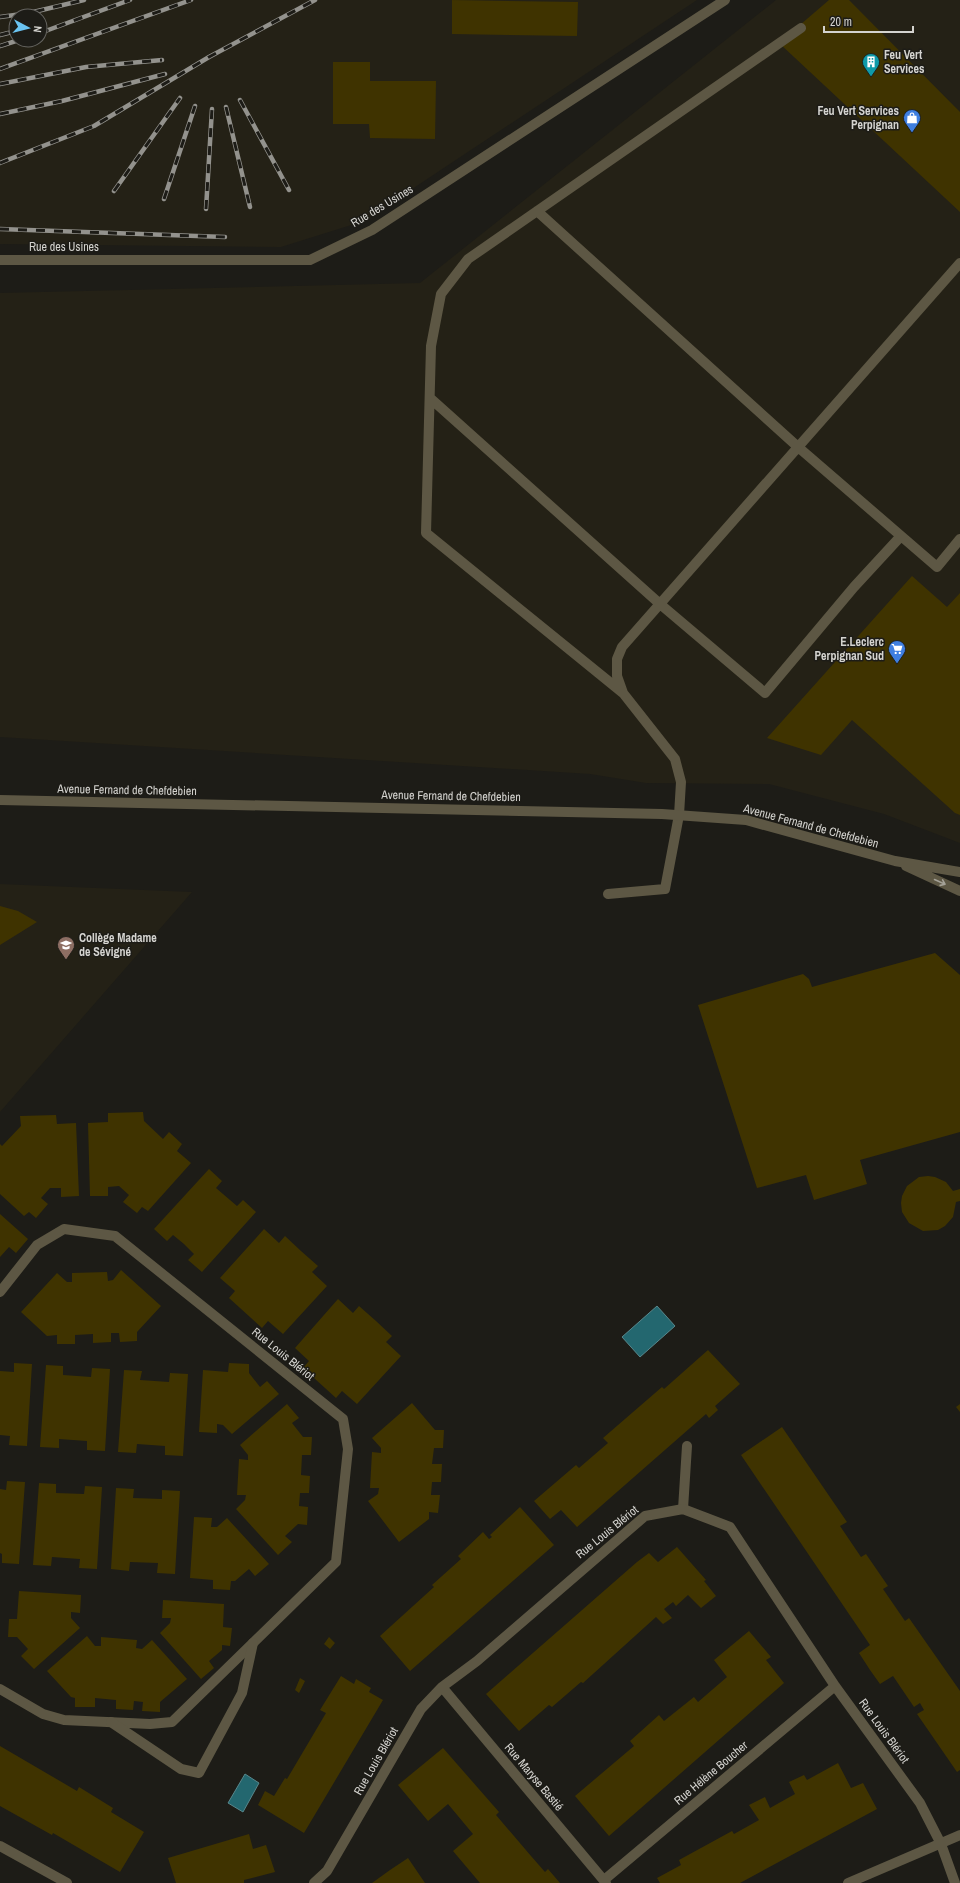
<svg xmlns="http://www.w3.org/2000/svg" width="960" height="1883" font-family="'Archivo Narrow',sans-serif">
<rect width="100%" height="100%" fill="#1d1c17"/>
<path fill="#242116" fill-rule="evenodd" d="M 0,0 L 697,0 L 364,221 L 281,247 L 0,244 ZM 16,16 L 40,16 L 40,40 L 16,40 Z
M 776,0 L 960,0 L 960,843 L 884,814 L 769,784 L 646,783 L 590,774 L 0,737 L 0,293 L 420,283 Z
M 0,884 L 192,892 L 0,1112 Z"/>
<path fill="#23676f" stroke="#58878c" d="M 657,1306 L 675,1326 L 640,1357 L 622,1337 Z
M 245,1774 L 259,1783 L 243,1812 L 228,1803 Z"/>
<path fill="#3f3300" d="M 452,0 L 578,2 L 577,36 L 452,34 Z
M 829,0 L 849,0 L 960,112 L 960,212 L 779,43 Z
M 333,62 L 370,62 L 370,81 L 436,81 L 435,139 L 370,138 L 369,124 L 333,124 Z
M 912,576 L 947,607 L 960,593 L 960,815 L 955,813 L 852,720 L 821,755 L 767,738 Z
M 0,906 L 18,911 L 37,922 L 0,945 Z
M 935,953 L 960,975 L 960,1132 L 860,1160 L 867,1184 L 814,1200 L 806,1175 L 757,1188 L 698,1005 L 803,974 L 809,979 L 812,987 Z
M 143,1112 L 144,1121 L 163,1139 L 169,1132 L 182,1144 L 177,1151 L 191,1163 L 148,1211 L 142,1207 L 137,1213 L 123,1202 L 129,1195 L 119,1186 L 108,1187 L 108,1196 L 90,1196 L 88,1123 L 108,1122 L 108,1113 Z
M 56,1115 L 57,1124 L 76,1123 L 79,1196 L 61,1197 L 61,1188 L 50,1188 L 41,1198 L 48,1204 L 36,1218 L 29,1212 L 24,1216 L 0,1194 L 0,1144 L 2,1146 L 21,1126 L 20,1116 Z
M 209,1169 L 222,1181 L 216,1188 L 237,1206 L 243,1200 L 256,1212 L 202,1272 L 188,1260 L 194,1254 L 184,1244 L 173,1235 L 167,1241 L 154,1229 Z
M 928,1176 L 935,1177 L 946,1182 L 953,1191 L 960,1189 L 960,1201 L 956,1202 L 953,1217 L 945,1226 L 938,1230 L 923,1231 L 909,1223 L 902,1212 L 901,1203 L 902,1196 L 907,1186 L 919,1177 Z
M 0,1214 L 28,1239 L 16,1253 L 9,1247 L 0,1257 Z
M 264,1229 L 279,1243 L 285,1236 L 301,1251 L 318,1266 L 312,1272 L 327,1286 L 283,1334 L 268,1321 L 262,1328 L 229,1298 L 235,1291 L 220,1278 Z
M 121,1270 L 161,1306 L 137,1332 L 137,1341 L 120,1342 L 119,1333 L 111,1333 L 111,1342 L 93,1343 L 93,1334 L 75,1335 L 75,1344 L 57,1344 L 57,1335 L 47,1336 L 21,1312 L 57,1273 L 67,1282 L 72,1282 L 72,1273 L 107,1272 L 108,1281 L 113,1280 Z
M 338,1299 L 353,1313 L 359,1306 L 376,1321 L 392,1336 L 386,1342 L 401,1356 L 357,1404 L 342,1391 L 336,1398 L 303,1368 L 309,1361 L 295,1348 Z
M 708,1350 L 740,1384 L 715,1406 L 718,1410 L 709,1418 L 706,1414 L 577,1527 L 561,1510 L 550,1519 L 534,1501 L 576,1465 L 579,1468 L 608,1443 L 603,1438 L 662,1387 L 664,1389 Z
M 14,1363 L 32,1364 L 27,1446 L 9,1445 L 10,1436 L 0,1435 L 0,1371 L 14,1372 Z
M 229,1363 L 249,1364 L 249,1373 L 260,1387 L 267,1381 L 279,1394 L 232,1434 L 223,1425 L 217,1424 L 217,1433 L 199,1432 L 203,1370 L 228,1372 Z
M 46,1365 L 63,1366 L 63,1375 L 91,1377 L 92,1368 L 110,1369 L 105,1451 L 87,1450 L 87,1441 L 59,1439 L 59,1448 L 40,1447 Z
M 124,1370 L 142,1371 L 140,1380 L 169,1382 L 170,1373 L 188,1374 L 183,1456 L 165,1455 L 165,1446 L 137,1444 L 136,1453 L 118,1452 Z
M 412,1403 L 435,1430 L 444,1430 L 443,1448 L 434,1448 L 432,1464 L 442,1464 L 441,1482 L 432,1482 L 431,1495 L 440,1495 L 438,1513 L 429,1512 L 429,1519 L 399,1542 L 368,1501 L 378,1494 L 379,1488 L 370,1488 L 372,1452 L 381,1453 L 381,1448 L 372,1438 Z
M 287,1404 L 299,1418 L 292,1423 L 303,1437 L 312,1437 L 311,1455 L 302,1455 L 301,1475 L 310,1476 L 309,1493 L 300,1493 L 299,1506 L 308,1507 L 307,1525 L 298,1524 L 285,1536 L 292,1542 L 278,1555 L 236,1509 L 245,1500 L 246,1495 L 237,1495 L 239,1459 L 248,1460 L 248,1455 L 240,1445 Z
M 960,1404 L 960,1412 L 956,1407 Z
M 782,1427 L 847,1522 L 840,1526 L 861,1557 L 866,1554 L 888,1586 L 883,1589 L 905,1621 L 909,1618 L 960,1691 L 960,1770 L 957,1772 L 917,1714 L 924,1710 L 920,1703 L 914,1707 L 893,1676 L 880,1684 L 870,1670 L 859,1653 L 870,1645 L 741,1455 Z
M 7,1481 L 25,1482 L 19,1564 L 2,1563 L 2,1554 L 0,1553 L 0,1489 L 6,1490 Z
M 39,1483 L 56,1484 L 56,1493 L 84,1494 L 85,1486 L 102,1487 L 97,1569 L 79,1568 L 80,1559 L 52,1557 L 51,1566 L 33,1565 Z
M 116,1488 L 134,1489 L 133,1498 L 162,1499 L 162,1490 L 180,1491 L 175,1574 L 157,1573 L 158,1563 L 130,1562 L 129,1571 L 111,1569 Z
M 520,1507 L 554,1545 L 410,1671 L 380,1636 L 434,1587 L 432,1585 L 461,1559 L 458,1556 L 483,1532 L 489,1539 L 492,1537 L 490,1535 Z
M 194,1517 L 212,1518 L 211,1527 L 217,1527 L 227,1518 L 269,1564 L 255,1576 L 249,1569 L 235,1581 L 231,1581 L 230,1590 L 213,1589 L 213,1580 L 190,1578 Z
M 677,1547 L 706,1580 L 704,1581 L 716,1596 L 701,1608 L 688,1595 L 676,1606 L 673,1602 L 664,1609 L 672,1618 L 663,1624 L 656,1617 L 583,1683 L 581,1682 L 552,1707 L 549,1705 L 519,1731 L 486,1694 L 637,1562 L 649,1553 L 658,1562 Z
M 19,1591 L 81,1595 L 80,1613 L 71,1612 L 71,1618 L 80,1628 L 34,1669 L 21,1656 L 28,1649 L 17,1637 L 8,1637 L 9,1619 L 17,1619 Z
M 163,1600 L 224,1604 L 223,1627 L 232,1628 L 230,1646 L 222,1645 L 222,1650 L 209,1661 L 214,1668 L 201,1679 L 160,1633 L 170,1623 L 171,1618 L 162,1618 Z
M 749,1631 L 771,1657 L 766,1660 L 784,1683 L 609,1836 L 575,1796 L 634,1746 L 630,1741 L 659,1715 L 664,1721 L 694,1697 L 698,1702 L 727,1677 L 714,1660 Z
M 87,1636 L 95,1646 L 101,1646 L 101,1637 L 137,1640 L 136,1648 L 142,1649 L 152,1640 L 187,1679 L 160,1702 L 160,1712 L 142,1711 L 143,1702 L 134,1701 L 133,1710 L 116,1709 L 116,1700 L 95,1698 L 95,1707 L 75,1707 L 75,1698 L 71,1697 L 47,1671 Z
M 329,1637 L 335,1643 L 330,1649 L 324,1644 Z
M 341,1676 L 354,1684 L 356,1679 L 371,1688 L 369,1692 L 383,1700 L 304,1833 L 258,1805 L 265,1791 L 274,1796 L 285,1778 L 287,1779 L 326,1713 L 320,1710 Z
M 300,1678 L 305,1681 L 299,1693 L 295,1690 Z
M 0,1746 L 77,1791 L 79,1787 L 113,1808 L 111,1812 L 144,1832 L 120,1872 L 53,1833 L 52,1835 L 0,1806 Z
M 443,1748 L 499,1812 L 496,1815 L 531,1856 L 545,1872 L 548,1869 L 560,1883 L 480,1883 L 453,1851 L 473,1834 L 448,1804 L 428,1821 L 398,1785 Z
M 838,1763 L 851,1788 L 863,1783 L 877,1809 L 740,1883 L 660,1883 L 657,1878 L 681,1865 L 679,1860 L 732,1831 L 734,1834 L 759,1820 L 749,1805 L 765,1797 L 770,1808 L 795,1794 L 789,1782 L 804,1775 L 807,1780 Z
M 249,1834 L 253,1849 L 266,1845 L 275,1872 L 244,1880 L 244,1883 L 176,1883 L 168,1858 Z
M 408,1858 L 425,1883 L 372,1883 L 390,1870 Z"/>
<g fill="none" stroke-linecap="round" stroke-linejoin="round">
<path stroke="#5d5744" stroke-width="10" d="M 537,211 L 798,447 L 937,567 L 960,539
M 430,398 L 660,604 L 765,693 L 854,587 L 901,536
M 623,693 L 426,533 L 431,346 L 441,294 L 468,259 L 801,28
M 608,894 L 665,889 L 679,815 L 681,782 L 675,759 L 623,693 L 617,676 L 617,659 L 622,647 L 960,263
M 0,1292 L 37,1245 L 64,1229 L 115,1236 L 343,1419 L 348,1449 L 336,1562 L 172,1722 L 150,1724 L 64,1720 L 43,1714 L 0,1689
M 683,1509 L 687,1446"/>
<path stroke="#5d5744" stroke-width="10" d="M 0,260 L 310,260 L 372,230 L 725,0
M 0,800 L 662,814 L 746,820 L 895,861 L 960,872
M 906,866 L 960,891
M 442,1687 L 606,1883
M 111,1722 L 181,1769 L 199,1773 L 242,1693 L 253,1643
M 0,1846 L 67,1883
M 604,1880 L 835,1686
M 314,1883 L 327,1871 L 421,1709 L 442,1687 L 477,1661 L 645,1516 L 683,1509 L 730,1527 L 835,1686 L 920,1803 L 941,1844 L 955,1883
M 848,1883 L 960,1835"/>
<defs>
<path id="rail" d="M 0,17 L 29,13 L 84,0
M 40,33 L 130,0
M 0,35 L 16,31
M 0,46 L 19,40
M 0,69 L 191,0
M 0,84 L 86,67 L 162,60
M 240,100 L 289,190
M 226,107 L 250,207
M 0,114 L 62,101 L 165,74
M 0,163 L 94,126 L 209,57 L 315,0
M 114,191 L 180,98
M 164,199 L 195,106
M 206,209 L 212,109
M 0,229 L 225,237"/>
</defs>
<use href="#rail" stroke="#93928d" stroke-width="4.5"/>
<use href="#rail" stroke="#1d1c17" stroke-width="3" stroke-dasharray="9" stroke-linecap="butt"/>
</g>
<defs><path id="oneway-shaft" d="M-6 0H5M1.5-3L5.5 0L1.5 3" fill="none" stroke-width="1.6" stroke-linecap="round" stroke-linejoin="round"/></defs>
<use stroke="#a4a197" href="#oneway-shaft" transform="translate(940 882) rotate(24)"/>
<defs>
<symbol id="building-pin" viewBox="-11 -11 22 30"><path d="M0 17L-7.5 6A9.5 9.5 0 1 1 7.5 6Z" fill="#0f9aa8" stroke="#1d1c17"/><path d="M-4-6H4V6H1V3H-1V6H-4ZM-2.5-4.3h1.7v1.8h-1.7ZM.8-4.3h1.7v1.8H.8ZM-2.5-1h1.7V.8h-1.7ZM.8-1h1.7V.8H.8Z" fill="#fff"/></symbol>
<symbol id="shop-pin" viewBox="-11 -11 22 30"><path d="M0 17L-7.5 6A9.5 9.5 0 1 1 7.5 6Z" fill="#3f7fe0" stroke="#1d1c17"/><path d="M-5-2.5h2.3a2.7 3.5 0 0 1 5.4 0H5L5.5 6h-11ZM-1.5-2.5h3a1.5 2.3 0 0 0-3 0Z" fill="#fff"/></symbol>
<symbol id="supermarket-pin" viewBox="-11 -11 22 30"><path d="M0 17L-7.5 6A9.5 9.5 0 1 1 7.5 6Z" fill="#3f7fe0" stroke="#1d1c17"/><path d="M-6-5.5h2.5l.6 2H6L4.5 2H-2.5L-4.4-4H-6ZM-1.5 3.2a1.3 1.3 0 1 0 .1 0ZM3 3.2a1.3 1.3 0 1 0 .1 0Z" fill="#fff"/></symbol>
<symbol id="school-pin" viewBox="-11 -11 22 30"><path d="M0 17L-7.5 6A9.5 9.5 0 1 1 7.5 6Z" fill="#8d6e63" stroke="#1d1c17"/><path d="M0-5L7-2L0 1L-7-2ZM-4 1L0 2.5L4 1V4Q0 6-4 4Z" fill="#fff"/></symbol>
</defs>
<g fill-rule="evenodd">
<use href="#building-pin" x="861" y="52" width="20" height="27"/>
<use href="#shop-pin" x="902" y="108" width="20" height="27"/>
<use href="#supermarket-pin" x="887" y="639" width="20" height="27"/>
<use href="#school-pin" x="56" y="935" width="20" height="27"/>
</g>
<g text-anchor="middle" stroke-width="3" stroke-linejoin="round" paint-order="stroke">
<g font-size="12" font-weight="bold" fill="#d4d3cf" stroke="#1d1c17" text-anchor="start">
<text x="884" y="59">Feu Vert<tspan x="884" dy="14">Services</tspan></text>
<text x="899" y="115" text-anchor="end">Feu Vert Services<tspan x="899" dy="14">Perpignan</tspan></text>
<text x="884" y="646" text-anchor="end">E.Leclerc<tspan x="884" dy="14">Perpignan Sud</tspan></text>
<text x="79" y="942">Collège Madame<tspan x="79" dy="14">de Sévigné</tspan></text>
</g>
<g font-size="12" fill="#d4d3cf" stroke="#1d1c17">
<text transform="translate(382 206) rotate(-31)" y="4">Rue des Usines</text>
<text x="64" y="251">Rue des Usines</text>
<text transform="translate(127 790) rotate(1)" y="4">Avenue Fernand de Chefdebien</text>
<text transform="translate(451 796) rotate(1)" y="4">Avenue Fernand de Chefdebien</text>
<text transform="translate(811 826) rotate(15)" y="4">Avenue Fernand de Chefdebien</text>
<text transform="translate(283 1354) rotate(39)" y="4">Rue Louis Blériot</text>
<text transform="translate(607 1532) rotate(-39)" y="4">Rue Louis Blériot</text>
<text transform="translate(884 1731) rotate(54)" y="4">Rue Louis Blériot</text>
<text transform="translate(376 1761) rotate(-60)" y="4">Rue Louis Blériot</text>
<text transform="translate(711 1773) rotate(-40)" y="4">Rue Hélène Boucher</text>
<text transform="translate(534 1777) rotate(50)" y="4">Rue Maryse Bastié</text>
</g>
</g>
<g transform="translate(28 28) rotate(97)"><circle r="19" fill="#1d1c17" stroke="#666561"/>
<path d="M0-3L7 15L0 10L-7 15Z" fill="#6ac3f1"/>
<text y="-6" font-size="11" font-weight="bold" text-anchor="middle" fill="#d4d3cf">N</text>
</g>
<path d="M824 26v6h89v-6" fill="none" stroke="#d4d3cf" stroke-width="2"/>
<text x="830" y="26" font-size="12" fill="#d4d3cf" stroke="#1d1c17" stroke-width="3" paint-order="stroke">20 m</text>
</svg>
